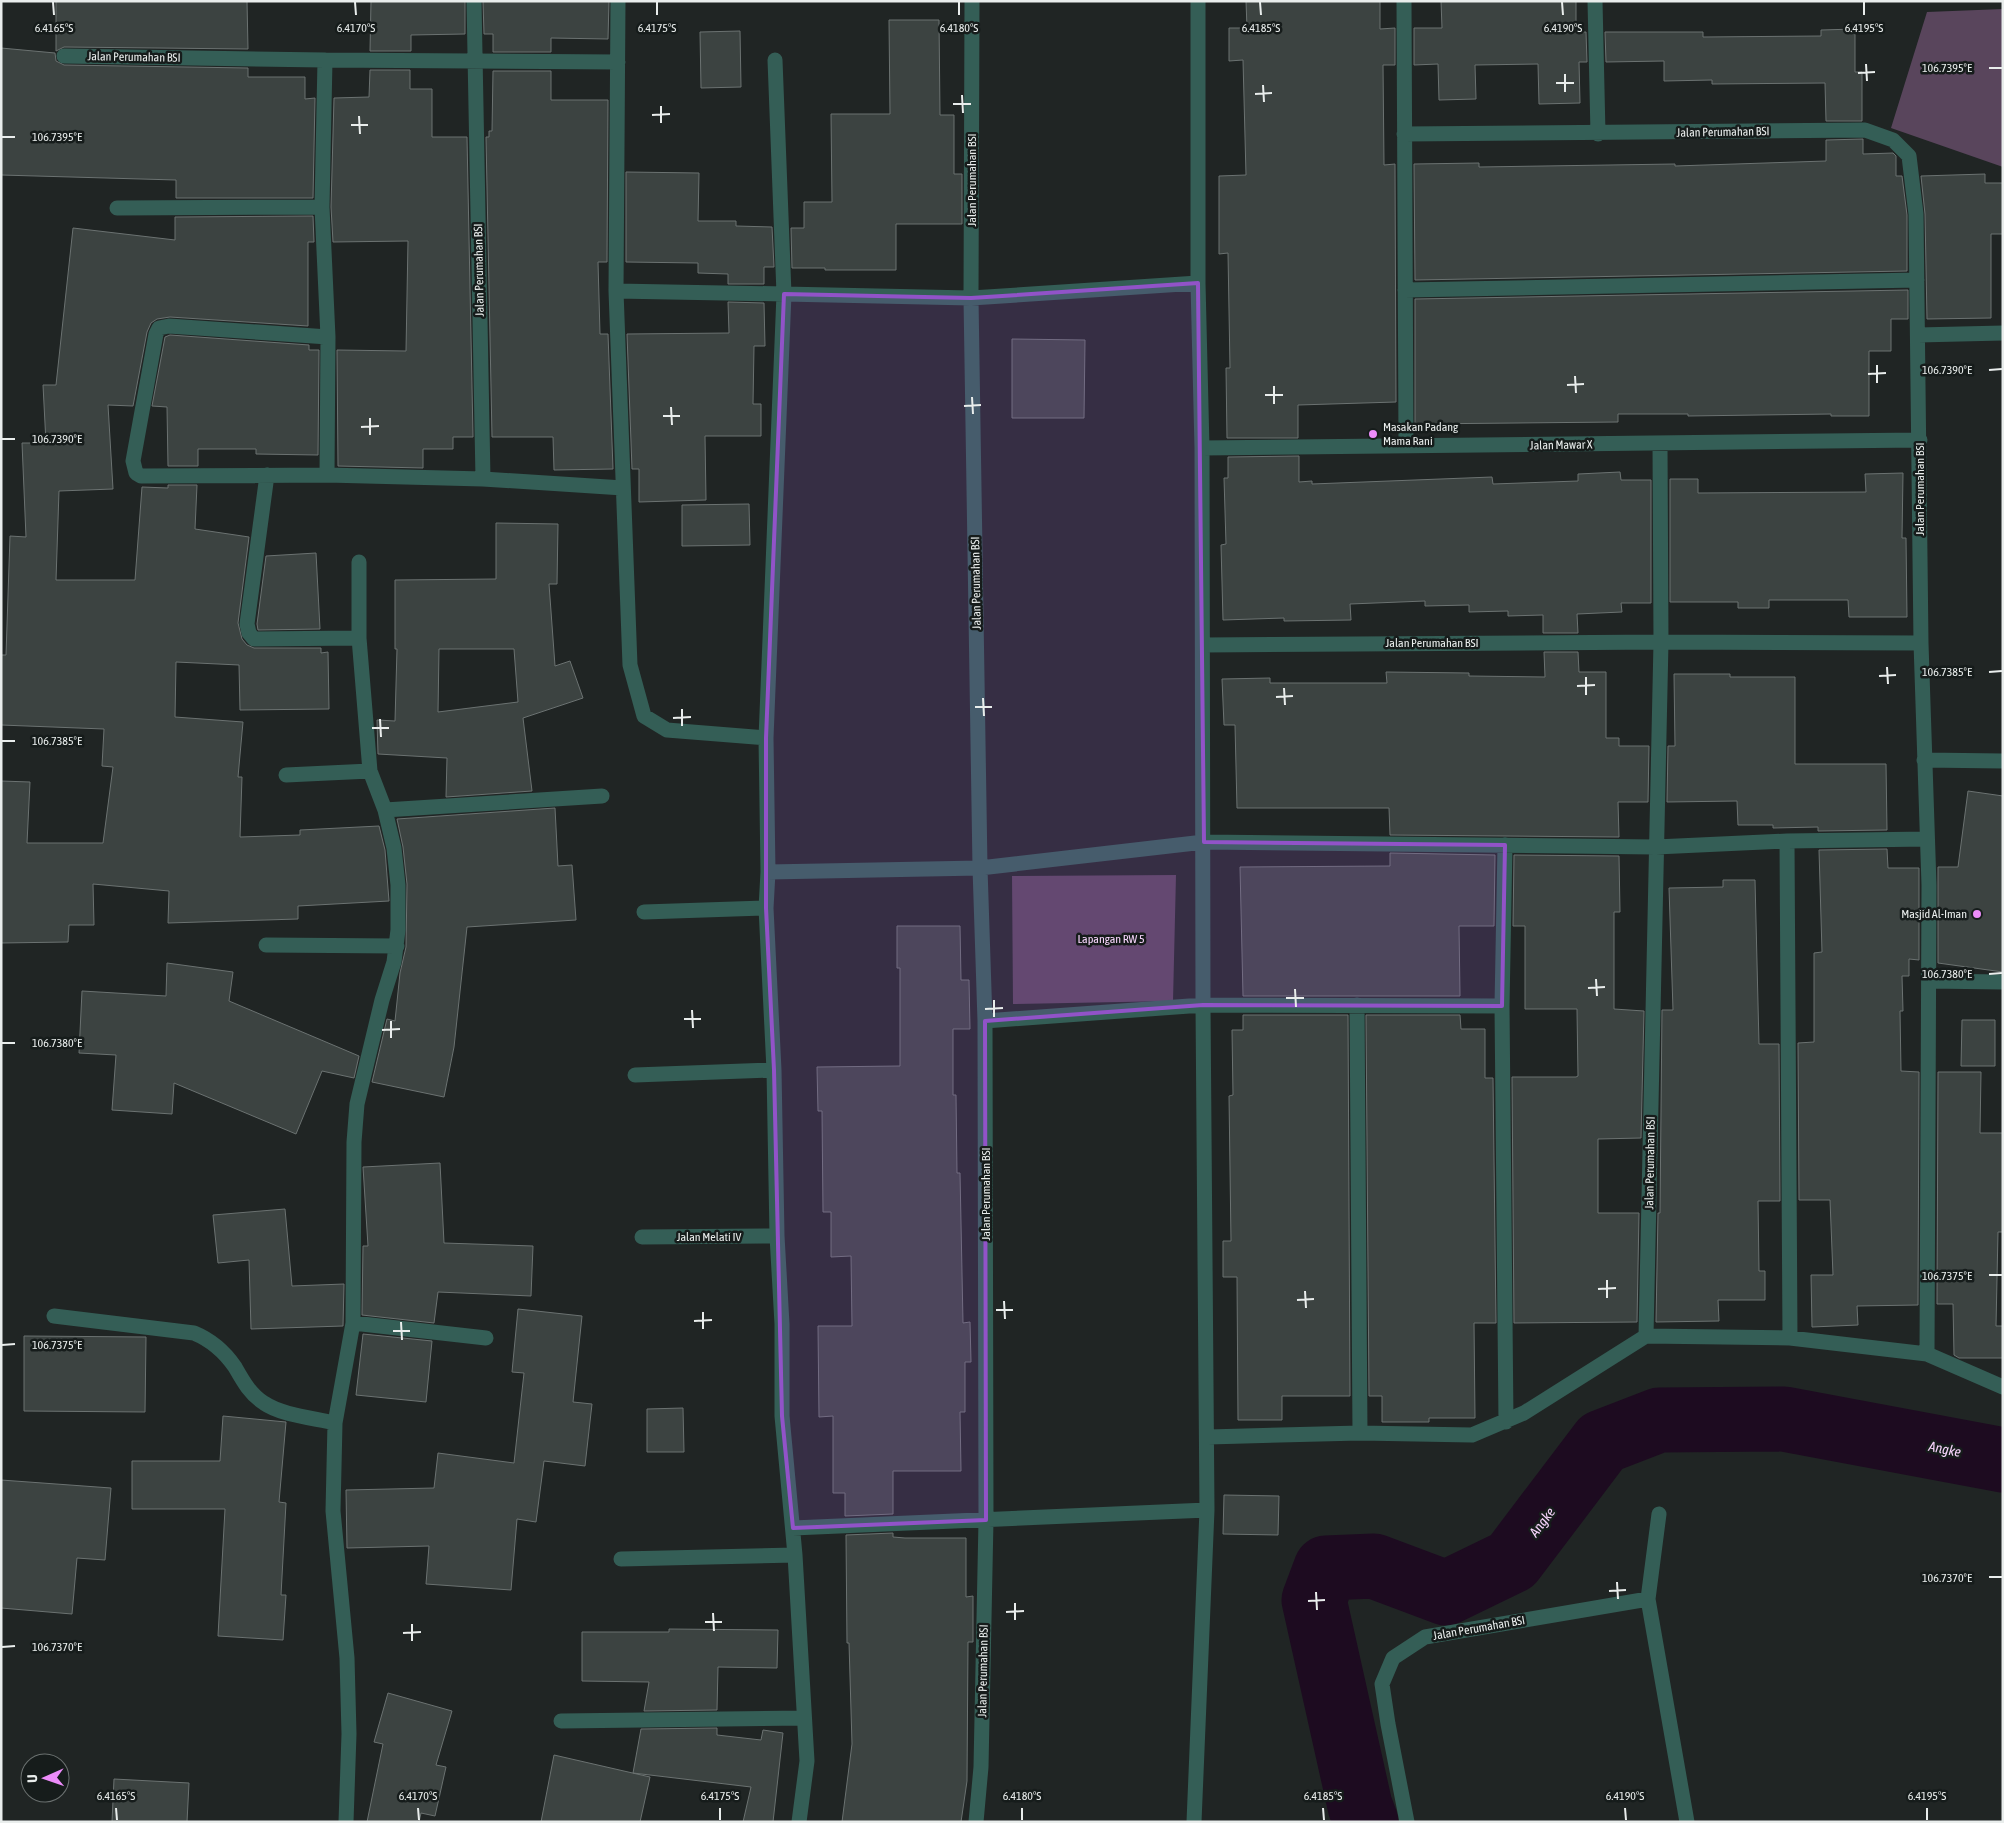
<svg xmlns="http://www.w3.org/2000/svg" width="2004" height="1823" font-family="'Asap Condensed',sans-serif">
<rect width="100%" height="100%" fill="#202524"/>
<path fill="#59455c" d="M 2003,9 L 2003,167 L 1891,128 L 1927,12 Z
M 1176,875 L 1173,1001 L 1013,1004 L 1012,876 Z"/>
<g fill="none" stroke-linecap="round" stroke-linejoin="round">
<path stroke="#1d0b20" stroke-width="65" d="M 1366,1822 L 1360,1806 L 1314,1600 L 1326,1568 L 1374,1566 L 1446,1593 L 1512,1561 L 1602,1442 L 1659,1420 L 1784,1419 L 2003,1460"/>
</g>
<path fill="#3c4341" stroke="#6b7271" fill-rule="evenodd" d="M 56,1 L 247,1 L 248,49 L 64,47 L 56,51 Z
M 371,1 L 465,1 L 465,34 L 411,35 L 411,51 L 370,51 Z
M 483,1 L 609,1 L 608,39 L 551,38 L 551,52 L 493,52 L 493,34 L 484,34 Z
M 1246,1 L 1380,1 L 1380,29 L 1395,28 L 1395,65 L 1383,65 L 1384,165 L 1395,164 L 1396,402 L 1298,405 L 1298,438 L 1227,438 L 1226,368 L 1230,368 L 1228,253 L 1219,254 L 1219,176 L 1246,175 L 1243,60 L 1229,61 L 1229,28 L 1247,28 Z
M 1441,1 L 1576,1 L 1576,26 L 1579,26 L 1579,32 L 1586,32 L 1587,62 L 1579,62 L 1580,103 L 1539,104 L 1538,64 L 1475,65 L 1476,99 L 1439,100 L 1438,64 L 1414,65 L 1414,28 L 1442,28 Z
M 889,20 L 939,20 L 940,115 L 954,115 L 954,174 L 962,174 L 962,224 L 896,224 L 896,270 L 825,270 L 825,268 L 792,268 L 791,228 L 804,228 L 804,202 L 832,202 L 831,114 L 890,114 Z
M 1855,29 L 1855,72 L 1862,72 L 1862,121 L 1826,121 L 1825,83 L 1712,84 L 1712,80 L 1664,81 L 1664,61 L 1606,62 L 1605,32 L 1703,32 L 1703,37 L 1821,36 L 1821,30 Z
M 740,31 L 741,87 L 701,88 L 700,32 Z
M 1,48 L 55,53 L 56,61 L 64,65 L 248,68 L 248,77 L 305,77 L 305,99 L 315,98 L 313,198 L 176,198 L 176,180 L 1,175 Z
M 370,70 L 410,70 L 410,89 L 432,89 L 432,137 L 467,137 L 473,437 L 453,437 L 453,449 L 423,449 L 423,468 L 338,466 L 337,350 L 406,351 L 408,241 L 333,242 L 331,207 L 334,98 L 369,97 Z
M 493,71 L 551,71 L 551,100 L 608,100 L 607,262 L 598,262 L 600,334 L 608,334 L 613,469 L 554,470 L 553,437 L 492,437 L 486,137 L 489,137 L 489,131 L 492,131 Z
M 1863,139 L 1863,154 L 1893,153 L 1896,156 L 1896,176 L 1902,176 L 1907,215 L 1907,271 L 1415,280 L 1414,164 L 1479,163 L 1479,167 L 1675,164 L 1675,166 L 1826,161 L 1826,140 Z
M 626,172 L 699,173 L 698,221 L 736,221 L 736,226 L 772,227 L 774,267 L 764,267 L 764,284 L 728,284 L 728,274 L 698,273 L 698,263 L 626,262 Z
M 1985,174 L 1985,183 L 2003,183 L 2003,234 L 1991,234 L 1991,318 L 1927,319 L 1925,214 L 1921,176 Z
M 313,216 L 314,242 L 308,242 L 308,326 L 170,317 L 157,319 L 151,323 L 147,332 L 133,406 L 108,405 L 113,489 L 59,491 L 56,580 L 135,580 L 142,487 L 168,488 L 168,485 L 197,485 L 195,529 L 249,537 L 238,623 L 242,639 L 247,645 L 254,648 L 321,648 L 321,653 L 328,652 L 329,709 L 240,710 L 239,665 L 176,662 L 175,717 L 243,722 L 238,777 L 242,777 L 240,837 L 300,835 L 300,830 L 379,826 L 385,850 L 389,901 L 298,906 L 298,919 L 168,923 L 169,891 L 93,884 L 94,925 L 69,925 L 68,942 L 1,943 L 1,781 L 30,782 L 27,843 L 103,843 L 113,767 L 102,766 L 104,729 L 1,725 L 1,655 L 6,655 L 10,536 L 26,537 L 22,443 L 46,443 L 43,385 L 56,385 L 73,228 L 175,240 L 175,217 Z
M 1908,290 L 1908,319 L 1891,319 L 1891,351 L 1869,351 L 1869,416 L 1831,416 L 1831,414 L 1688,416 L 1688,414 L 1618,414 L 1618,422 L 1415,424 L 1415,299 Z
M 728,302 L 764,303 L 765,346 L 754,346 L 753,404 L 761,404 L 761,436 L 705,436 L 706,500 L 639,502 L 639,469 L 632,469 L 627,334 L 729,333 Z
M 170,335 L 309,345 L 309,350 L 319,350 L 318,455 L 256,454 L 256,449 L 198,449 L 198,466 L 168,466 L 167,407 L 152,406 L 165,337 Z
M 1012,339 L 1085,340 L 1084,418 L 1012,418 Z
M 1299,456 L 1299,482 L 1312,481 L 1312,484 L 1492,477 L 1493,484 L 1578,481 L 1578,474 L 1620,472 L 1621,480 L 1651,480 L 1651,603 L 1621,603 L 1622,612 L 1577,614 L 1578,633 L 1543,633 L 1543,615 L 1508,616 L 1508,611 L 1469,612 L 1469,605 L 1425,606 L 1425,601 L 1350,604 L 1351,620 L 1284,621 L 1284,618 L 1223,620 L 1221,545 L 1226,544 L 1224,478 L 1228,478 L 1228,457 Z
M 1903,473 L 1902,538 L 1906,538 L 1907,617 L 1849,617 L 1848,600 L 1769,600 L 1769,608 L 1738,608 L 1738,602 L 1670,602 L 1670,479 L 1698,479 L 1698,493 L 1866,492 L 1865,474 Z
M 749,504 L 750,545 L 682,546 L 682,505 Z
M 496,523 L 558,524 L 557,584 L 549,584 L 555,666 L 570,661 L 583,698 L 523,718 L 532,791 L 446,797 L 447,758 L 378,754 L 377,720 L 395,721 L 397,649 L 395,649 L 395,580 L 496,579 ZM 439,649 L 514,649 L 518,702 L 438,712 Z
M 316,553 L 320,629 L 258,630 L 257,624 L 266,556 Z
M 1544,652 L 1578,652 L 1579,672 L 1606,672 L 1606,738 L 1619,738 L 1619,746 L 1649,746 L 1648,802 L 1618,802 L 1619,837 L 1390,835 L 1389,808 L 1237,808 L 1235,725 L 1224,725 L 1222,679 L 1270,678 L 1270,683 L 1387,683 L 1386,672 L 1469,673 L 1469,676 L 1545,677 Z
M 1674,674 L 1730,674 L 1730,677 L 1795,677 L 1795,764 L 1886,764 L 1887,830 L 1818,831 L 1818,827 L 1773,828 L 1773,825 L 1738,825 L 1737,801 L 1667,802 L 1668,746 L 1675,746 Z
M 1968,791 L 2003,796 L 2003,972 L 1938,963 L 1938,867 L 1958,867 Z
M 555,808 L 558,866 L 572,865 L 576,920 L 467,927 L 454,1047 L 444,1097 L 372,1082 L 387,1019 L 395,1021 L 400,973 L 406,947 L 407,884 L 403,847 L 397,819 Z
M 1887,849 L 1888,868 L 1919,868 L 1919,960 L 1909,959 L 1909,976 L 1902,976 L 1903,1011 L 1900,1011 L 1901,1071 L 1919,1072 L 1918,1305 L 1857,1306 L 1858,1325 L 1812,1327 L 1811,1275 L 1833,1275 L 1830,1200 L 1799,1200 L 1798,1043 L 1814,1042 L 1814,953 L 1822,952 L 1819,850 Z
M 1390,853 L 1495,855 L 1494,926 L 1459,926 L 1460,996 L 1243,996 L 1240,867 L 1390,866 Z
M 1514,855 L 1619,856 L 1620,912 L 1614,912 L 1614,1009 L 1644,1011 L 1641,1138 L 1598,1139 L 1598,1213 L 1639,1213 L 1637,1322 L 1514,1323 L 1512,1077 L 1576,1077 L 1578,1076 L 1577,1009 L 1525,1009 L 1525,926 L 1513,926 Z
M 1723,880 L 1755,880 L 1759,1044 L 1779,1044 L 1780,1201 L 1758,1201 L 1759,1271 L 1765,1271 L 1765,1300 L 1718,1300 L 1719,1321 L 1656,1322 L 1658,1213 L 1660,1213 L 1662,1010 L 1673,1010 L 1669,888 L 1723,887 Z
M 897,926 L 960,926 L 961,980 L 969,980 L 970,1029 L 953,1029 L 953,1095 L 956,1095 L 957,1173 L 960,1173 L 963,1323 L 970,1322 L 971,1362 L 965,1362 L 965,1412 L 960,1412 L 961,1471 L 893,1471 L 893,1514 L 845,1516 L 845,1493 L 833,1493 L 833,1416 L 819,1417 L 818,1326 L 852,1326 L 851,1256 L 831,1257 L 831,1212 L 823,1212 L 822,1111 L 818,1111 L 817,1067 L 900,1066 L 900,968 L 897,968 Z
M 167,963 L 233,972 L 229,1001 L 359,1056 L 354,1078 L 322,1071 L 296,1134 L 174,1083 L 172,1114 L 112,1110 L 116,1055 L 79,1053 L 82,991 L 166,996 Z
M 1243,1015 L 1348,1015 L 1350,1396 L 1282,1396 L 1282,1420 L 1238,1420 L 1237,1277 L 1223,1277 L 1223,1241 L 1231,1241 L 1229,1096 L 1233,1095 L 1232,1030 L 1243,1030 Z
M 1366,1015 L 1460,1015 L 1461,1029 L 1485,1029 L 1485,1078 L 1493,1078 L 1496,1323 L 1474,1323 L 1475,1418 L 1429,1418 L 1429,1422 L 1382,1422 L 1382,1396 L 1369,1396 Z
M 1962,1020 L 1995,1020 L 1995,1066 L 1961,1066 Z
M 1938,1072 L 1981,1072 L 1980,1133 L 2003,1133 L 2003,1232 L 1998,1232 L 1996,1326 L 2003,1326 L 2003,1358 L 1959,1358 L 1954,1355 L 1953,1304 L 1937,1304 Z
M 440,1163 L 444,1243 L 533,1246 L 531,1296 L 438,1292 L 434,1323 L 362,1315 L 363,1246 L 368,1246 L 363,1167 Z
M 285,1209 L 292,1286 L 344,1284 L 343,1326 L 251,1329 L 249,1260 L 218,1263 L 213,1215 Z
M 518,1309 L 582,1316 L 573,1402 L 592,1404 L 585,1466 L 544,1461 L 536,1522 L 517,1519 L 511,1590 L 426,1584 L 429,1546 L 347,1548 L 346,1490 L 434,1488 L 438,1453 L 514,1463 L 524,1373 L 512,1372 Z
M 363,1334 L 432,1341 L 426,1402 L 356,1395 Z
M 24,1336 L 146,1337 L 145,1412 L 24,1411 Z
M 683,1408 L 684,1452 L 647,1452 L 647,1409 Z
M 223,1416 L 286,1422 L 279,1502 L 286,1503 L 281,1595 L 286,1595 L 283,1640 L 218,1636 L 225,1509 L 132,1509 L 132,1461 L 220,1461 Z
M 1,1480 L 111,1488 L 105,1560 L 77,1558 L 72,1614 L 1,1608 Z
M 1224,1495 L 1279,1496 L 1278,1535 L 1223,1534 Z
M 893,1533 L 893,1537 L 905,1538 L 966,1538 L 966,1597 L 973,1596 L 973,1642 L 968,1642 L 967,1781 L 961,1822 L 842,1822 L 852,1744 L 849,1643 L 847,1643 L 846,1535 Z
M 669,1629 L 778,1630 L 777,1668 L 718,1667 L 717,1710 L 644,1711 L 649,1682 L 582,1681 L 582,1632 L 669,1632 Z
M 388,1693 L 452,1711 L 436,1765 L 446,1767 L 435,1816 L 421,1813 L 419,1822 L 367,1822 L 383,1744 L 374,1742 Z
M 717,1728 L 717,1735 L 761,1740 L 763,1730 L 783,1733 L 773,1822 L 743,1822 L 751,1787 L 633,1773 L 641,1729 Z
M 554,1755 L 650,1777 L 640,1822 L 541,1822 Z
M 114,1779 L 189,1783 L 187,1822 L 112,1822 Z"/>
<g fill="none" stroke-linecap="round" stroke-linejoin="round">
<path stroke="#345e56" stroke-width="15" d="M 474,1 L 483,479
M 618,1 L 616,291 L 630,665 L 644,716 L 667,730 L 766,738
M 972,1 L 971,298 L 980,868 L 985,1021 L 986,1520 L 981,1767 L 976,1822
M 1404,1 L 1406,446
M 1595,1 L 1598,134
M 64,56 L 325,60 L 618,62
M 325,60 L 322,207 L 328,337 L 327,475
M 1404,134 L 1865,130 L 1893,140 L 1909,156 L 1916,214 L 1921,643 L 1929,885 L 1927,1354
M 117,208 L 322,207
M 1198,283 L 1198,1
M 1405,290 L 1917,280
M 616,291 L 784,294 L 775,60
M 1918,335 L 2003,333
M 328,337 L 169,326 L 159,328 L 156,334 L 133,461 L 136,473 L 141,476 L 327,475 L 483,479 L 623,488
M 1202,448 L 1920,440
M 267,475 L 247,624 L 249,633 L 254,639 L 359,638
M 1203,645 L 1661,642 L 1921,643
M 1924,760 L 2003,761
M 286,775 L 370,771
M 385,810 L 602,796
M 1787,841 L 1790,1338
M 1505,845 L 1502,1006 L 1506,1422
M 768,872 L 766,738 L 784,294 L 971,298 L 1198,283 L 1202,448 L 1203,1005 L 1207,1510
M 644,912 L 766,908
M 266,945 L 397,946
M 1929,981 L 2003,982
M 1357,1005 L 1360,1433
M 985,1021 L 1203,1005 L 1502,1006
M 635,1075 L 774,1070
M 642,1237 L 777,1236
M 54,1316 L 194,1333 C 211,1340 224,1351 235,1367 C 243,1381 250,1394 264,1403 C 281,1415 314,1418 335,1423
M 353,1323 L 486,1338
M 1646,1336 L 1661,642 L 1660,444
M 1646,1336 L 1790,1338 L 1927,1354 L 2003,1387
M 1208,1437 L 1360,1433 L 1472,1435 L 1524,1413 L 1646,1336
M 1659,1514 L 1648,1599 L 1687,1822
M 793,1528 L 1207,1510 L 1194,1822
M 621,1559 L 795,1555
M 561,1721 L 804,1718
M 346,1822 L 349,1734 L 347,1658 L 333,1511 L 335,1423 L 353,1323 L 354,1142 L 357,1104 L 382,1000 L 394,962 L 398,930 L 398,885 L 394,848 L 385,810 L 370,771 L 359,638 L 359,562
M 799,1822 L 807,1761 L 795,1555 L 782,1416 L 782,1324 L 777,1236 L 774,1070 L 766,908 L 768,872 L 980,868 L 1204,842 L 1656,847 L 1787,841 L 1927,839
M 1407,1822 L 1388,1724 L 1382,1684 L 1393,1658 L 1425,1637 L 1648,1599"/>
</g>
<path fill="#9153c8" fill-opacity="0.2" stroke="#9153c8" stroke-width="4" stroke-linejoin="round" d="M 1198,283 L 1204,842 L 1505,845 L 1502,1006 L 1203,1005 L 985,1021 L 986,1520 L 793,1528 L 782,1416 L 774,1070 L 766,908 L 766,738 L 784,294 L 971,298 Z"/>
<path fill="none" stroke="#e9edec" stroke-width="2" d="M 53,2 L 54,15M 355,2 L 356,15M 657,2 L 657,15M 959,2 L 959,15M 1260,2 L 1261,15M 1562,2 L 1563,15M 1864,2 L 1864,15M 1866,64 L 1867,81M 1989,68 L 2002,68M 1858,73 L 1875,72M 1565,74 L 1565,92M 1556,83 L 1574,83M 1263,85 L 1264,102M 1255,94 L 1272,93M 962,95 L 963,113M 953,104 L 971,104M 661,106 L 661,123M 652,115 L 670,114M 359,116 L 360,134M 351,125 L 368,125M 2,137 L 15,137M 1877,365 L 1877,383M 1989,370 L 2002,369M 1868,374 L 1886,373M 1575,376 L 1576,393M 1567,385 L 1584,384M 1274,386 L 1274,404M 1265,395 L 1283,395M 972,397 L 973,414M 964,406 L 981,405M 671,407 L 672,425M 663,416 L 680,416M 370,418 L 370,435M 361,427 L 379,426M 2,439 L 15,439M 1887,667 L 1888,684M 1989,672 L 2002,671M 1879,676 L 1896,675M 1586,677 L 1586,695M 1577,686 L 1595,685M 1284,688 L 1285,705M 1276,697 L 1293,696M 983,698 L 984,716M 975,707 L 992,707M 682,709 L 682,726M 673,718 L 691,717M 380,719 L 381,737M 372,728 L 389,728M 2,741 L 15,741M 1989,974 L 2002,973M 1596,979 L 1597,996M 1588,988 L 1605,987M 1295,989 L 1296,1007M 1286,998 L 1304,998M 994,1000 L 994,1017M 985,1009 L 1003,1008M 692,1010 L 693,1028M 684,1019 L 701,1019M 391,1021 L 391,1038M 382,1030 L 400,1029M 2,1043 L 15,1043M 1989,1275 L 2002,1275M 1607,1280 L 1607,1298M 1598,1289 L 1616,1288M 1305,1291 L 1306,1308M 1297,1300 L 1314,1299M 1004,1301 L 1005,1319M 996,1310 L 1013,1310M 703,1312 L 703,1329M 694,1321 L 712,1320M 401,1322 L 402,1340M 393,1331 L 410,1331M 2,1345 L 15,1344M 1989,1577 L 2002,1577M 1617,1582 L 1618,1599M 1609,1591 L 1626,1590M 1316,1592 L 1317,1610M 1308,1601 L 1325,1600M 1015,1603 L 1015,1620M 1006,1612 L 1024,1611M 713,1613 L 714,1631M 705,1622 L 722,1622M 412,1624 L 412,1641M 403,1633 L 421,1632M 2,1647 L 15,1646M 116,1808 L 117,1820M 418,1808 L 419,1820M 720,1808 L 720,1820M 1022,1808 L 1022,1820M 1323,1808 L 1324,1820M 1625,1808 L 1626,1820M 1927,1808 L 1927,1820"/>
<g fill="#ed8cfa" stroke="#161c1b" stroke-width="2">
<circle cx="1373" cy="434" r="5"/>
<circle cx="1977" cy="914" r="5"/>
</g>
<g text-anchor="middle" stroke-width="5" stroke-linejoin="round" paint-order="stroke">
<g font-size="12" fill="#e9edec" stroke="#161c1b">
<text transform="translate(134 57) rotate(1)" y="4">Jalan Perumahan BSI</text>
<text transform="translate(1723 132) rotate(-1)" y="4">Jalan Perumahan BSI</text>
<text transform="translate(972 180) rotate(-90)" y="4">Jalan Perumahan BSI</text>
<text transform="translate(479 270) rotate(-91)" y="4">Jalan Perumahan BSI</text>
<text transform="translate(1561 445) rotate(-1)" y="4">Jalan Mawar X</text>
<text transform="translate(1920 489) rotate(-90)" y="4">Jalan Perumahan BSI</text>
<text transform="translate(976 583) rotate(-91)" y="4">Jalan Perumahan BSI</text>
<text x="1432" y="647">Jalan Perumahan BSI</text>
<text transform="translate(1650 1163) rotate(-89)" y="4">Jalan Perumahan BSI</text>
<text transform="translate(986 1194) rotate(-90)" y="4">Jalan Perumahan BSI</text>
<text x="709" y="1241">Jalan Melati IV</text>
<text transform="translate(1479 1628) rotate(-10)" y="4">Jalan Perumahan BSI</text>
<text transform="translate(983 1671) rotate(-89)" y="4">Jalan Perumahan BSI</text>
</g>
<g font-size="12" fill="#e9edec" stroke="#161c1b" text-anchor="start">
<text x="1383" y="431">Masakan Padang<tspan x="1383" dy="14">Mama Rani</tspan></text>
<text x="1967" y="918" text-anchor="end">Masjid Al-Iman</text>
</g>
<g font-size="12" fill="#f8d6fd" stroke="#161c1b">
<text x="1111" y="943">Lapangan RW 5</text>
</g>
<g font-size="14" font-style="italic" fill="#f7d5fc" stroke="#161c1b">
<text transform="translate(1945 1449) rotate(11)" y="5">Angke</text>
<text transform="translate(1542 1522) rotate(-53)" y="5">Angke</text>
</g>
</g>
<g font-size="12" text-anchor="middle" fill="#e9edec" stroke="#161c1b" stroke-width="5" stroke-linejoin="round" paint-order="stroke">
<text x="54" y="32">6.4165°S</text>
<text x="356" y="32">6.4170°S</text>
<text x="657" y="32">6.4175°S</text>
<text x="959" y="32">6.4180°S</text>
<text x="1261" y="32">6.4185°S</text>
<text x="1563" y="32">6.4190°S</text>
<text x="1864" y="32">6.4195°S</text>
<text x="1947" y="72">106.7395°E</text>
<text x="57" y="141">106.7395°E</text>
<text x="1947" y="374">106.7390°E</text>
<text x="57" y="443">106.7390°E</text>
<text x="1947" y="676">106.7385°E</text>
<text x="57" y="745">106.7385°E</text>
<text x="1947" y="978">106.7380°E</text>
<text x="57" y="1047">106.7380°E</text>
<text x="1947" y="1280">106.7375°E</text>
<text x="57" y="1349">106.7375°E</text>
<text x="1947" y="1582">106.7370°E</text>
<text x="57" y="1651">106.7370°E</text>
<text x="116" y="1800">6.4165°S</text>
<text x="418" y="1800">6.4170°S</text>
<text x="720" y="1800">6.4175°S</text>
<text x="1022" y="1800">6.4180°S</text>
<text x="1323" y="1800">6.4185°S</text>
<text x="1625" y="1800">6.4190°S</text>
<text x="1927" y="1800">6.4195°S</text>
</g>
<rect width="2004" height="1823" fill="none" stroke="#e9edec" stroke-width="5"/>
<g transform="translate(45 1778) rotate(268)"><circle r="24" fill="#161c1b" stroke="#6a706f"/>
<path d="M0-4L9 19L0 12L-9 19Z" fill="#ed8cfa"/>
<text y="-8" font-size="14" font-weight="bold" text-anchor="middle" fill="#e9edec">U</text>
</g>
</svg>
